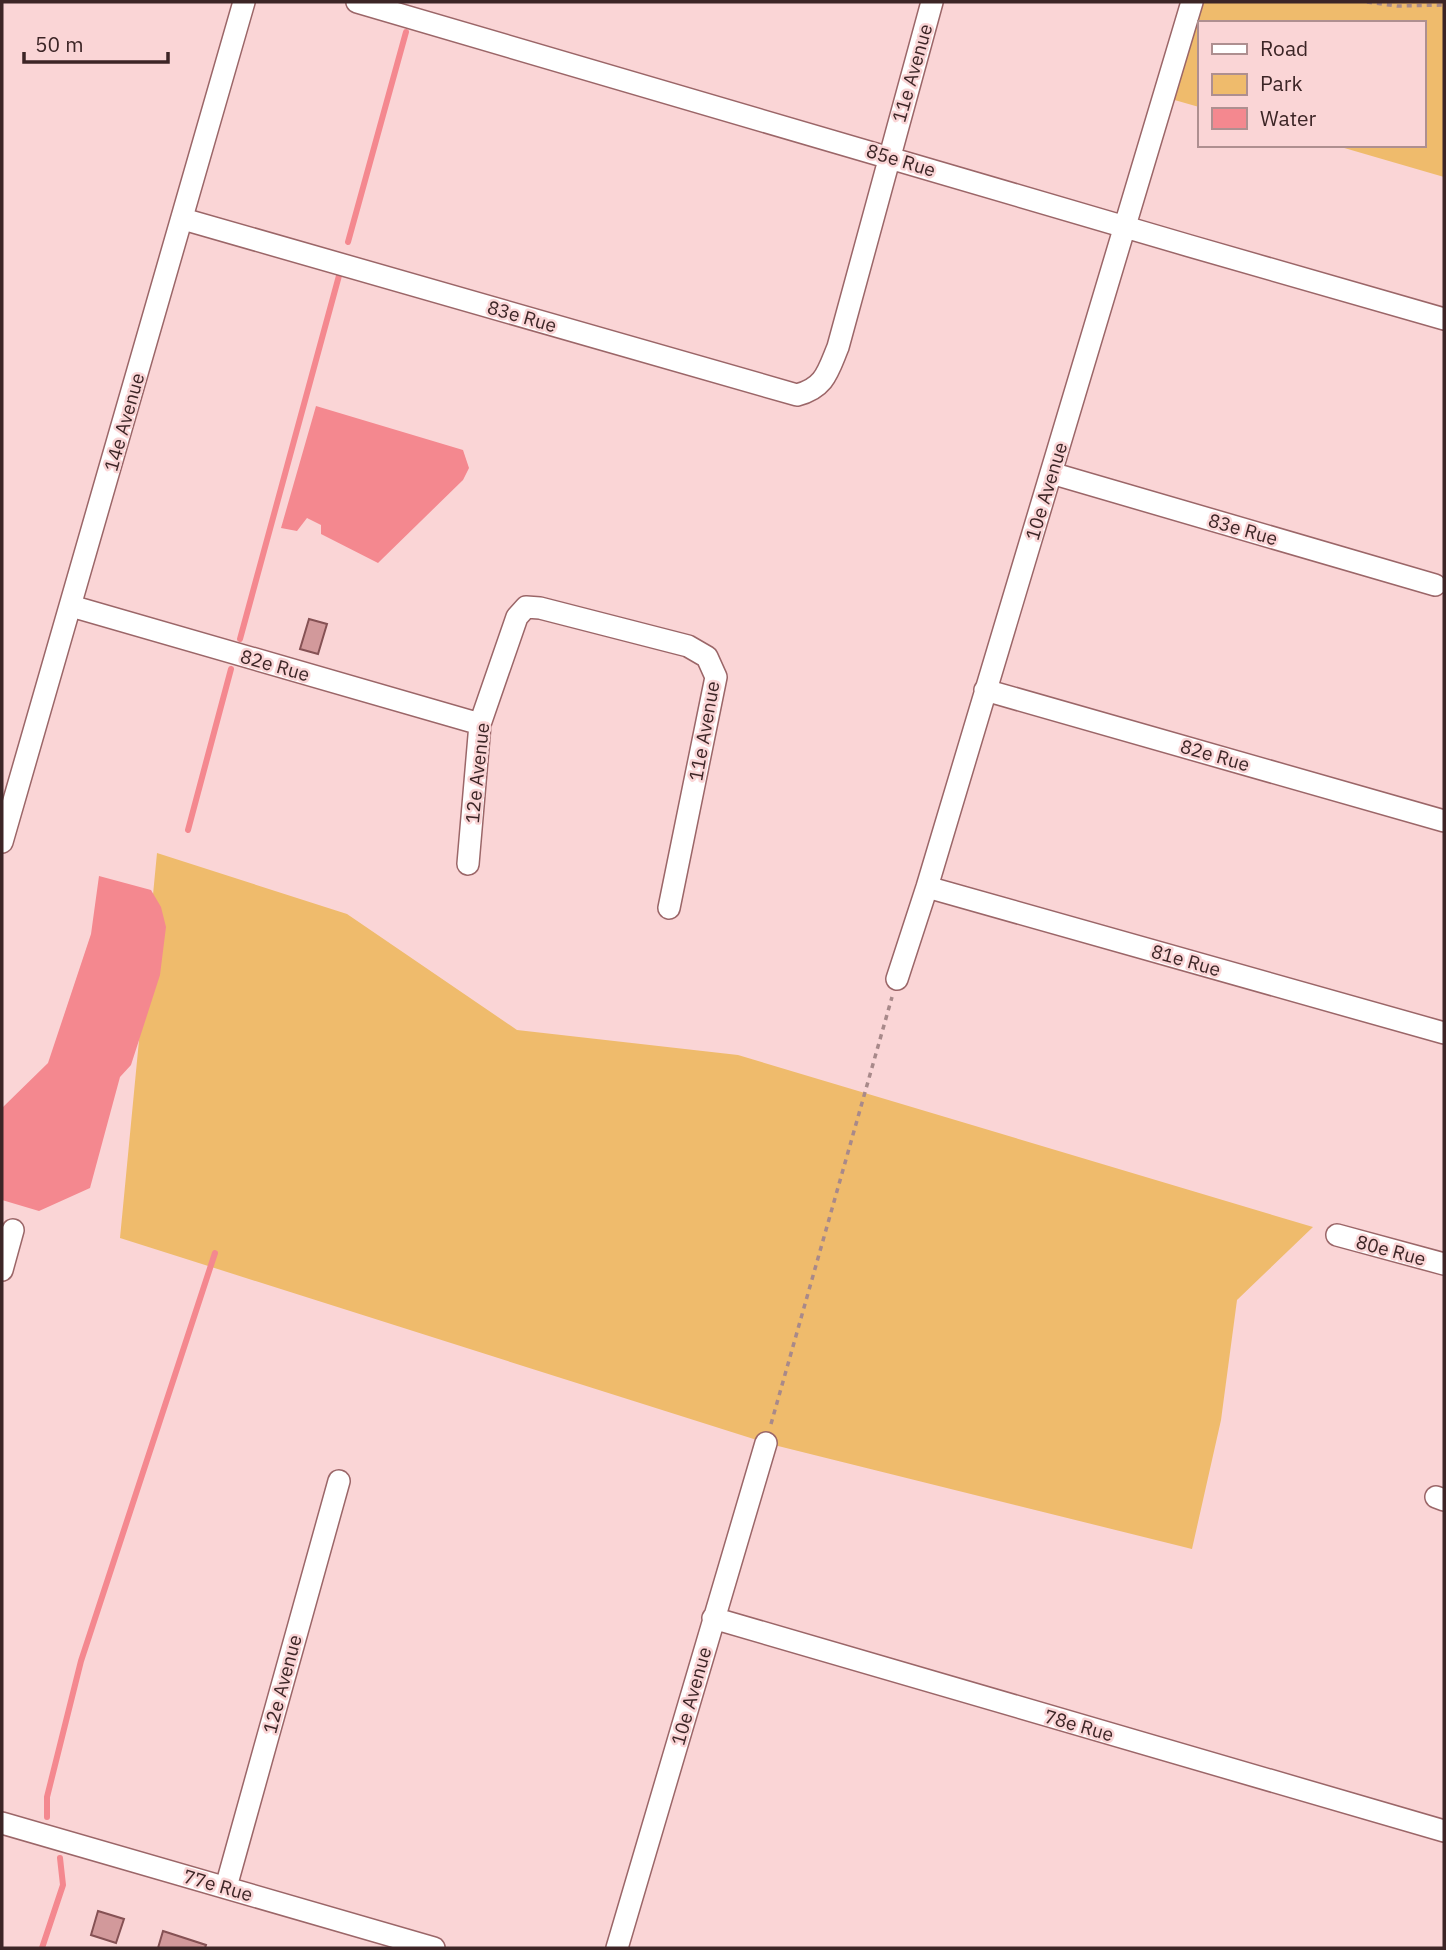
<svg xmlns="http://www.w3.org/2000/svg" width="1446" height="1950" font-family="'IBM Plex Sans',sans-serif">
<rect width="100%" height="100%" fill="#fad5d6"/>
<path fill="#efbb6c" d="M 1192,2 L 1444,2 L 1444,177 L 1334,145 L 1423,145 L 1423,23 L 1199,23 L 1199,107 L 1164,97 Z
M 157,853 L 347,914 L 517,1030 L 738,1055 L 1313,1227 L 1237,1300 L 1221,1420 L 1192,1549 L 766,1443 L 120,1238 Z"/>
<path fill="#f4888f" d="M 316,406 L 463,450 L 469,468 L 463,480 L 378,563 L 321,534 L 321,525 L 307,518 L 297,531 L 281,528 Z
M 99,876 L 151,890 L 161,907 L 166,927 L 160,975 L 131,1065 L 120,1077 L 90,1188 L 39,1211 L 2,1200 L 2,1108 L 48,1063 L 91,934 Z"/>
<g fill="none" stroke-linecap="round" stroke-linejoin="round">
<path stroke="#f4888f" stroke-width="6" d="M 348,242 L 406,32
M 240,639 L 340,272
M 188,830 L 231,669
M 47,1817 L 47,1797 L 81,1661 L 215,1253
M 42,1948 L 63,1885 L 60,1858"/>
</g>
<path fill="#d2999b" stroke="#855154" stroke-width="2" d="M 309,619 L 327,624 L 318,654 L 300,649 Z
M 98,1911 L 124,1919 L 116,1943 L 91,1935 Z
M 163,1931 L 206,1945 L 205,1948 L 158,1948 Z"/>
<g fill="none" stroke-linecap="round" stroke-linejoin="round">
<defs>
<path id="minor" d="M 357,2 C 720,107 1081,216 1444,319
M 183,219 L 797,395 C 825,388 828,371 838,347 L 932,2
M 1051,473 L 1435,585
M 71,606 L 480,724
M 985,690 L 1444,821
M 2,842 L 244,2
M 468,864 L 480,724 L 517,617 L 526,607 L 540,608 L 688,646 L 707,657 L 716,677 L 669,908
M 927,887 L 1444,1033
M 897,979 L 927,887 L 1192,2
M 1337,1235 L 1444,1264
M 2,1270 L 13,1230
M 1436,1497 L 1444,1500
M 713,1618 L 1444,1831
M 2,1823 L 434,1948
M 226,1887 L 339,1481
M 617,1948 L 766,1443"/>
</defs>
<use href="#minor" stroke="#9b6668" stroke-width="24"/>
<path stroke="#a8898a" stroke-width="3.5" stroke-dasharray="5 5" stroke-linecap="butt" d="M 1367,2 L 1397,6 L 1444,5
M 771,1424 L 892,997"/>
<use href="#minor" stroke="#fff" stroke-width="21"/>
</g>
<g text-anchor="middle" stroke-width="5" stroke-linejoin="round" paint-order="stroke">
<g font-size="19" fill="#3c2526" stroke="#fad5d6">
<text transform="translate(912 73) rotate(-74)" y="7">11e Avenue</text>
<text transform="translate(901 160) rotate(17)" y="7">85e Rue</text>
<text transform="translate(522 316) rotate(16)" y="7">83e Rue</text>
<text transform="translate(124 422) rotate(-74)" y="7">14e Avenue</text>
<text transform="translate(1046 491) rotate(-73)" y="7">10e Avenue</text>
<text transform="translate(1243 529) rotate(16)" y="7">83e Rue</text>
<text transform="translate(275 665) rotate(16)" y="7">82e Rue</text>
<text transform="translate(704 731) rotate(-80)" y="7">11e Avenue</text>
<text transform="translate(1215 755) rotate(16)" y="7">82e Rue</text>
<text transform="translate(477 773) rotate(-84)" y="7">12e Avenue</text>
<text transform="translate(1186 960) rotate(16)" y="7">81e Rue</text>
<text transform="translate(1391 1250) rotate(15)" y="7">80e Rue</text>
<text transform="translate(282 1684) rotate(-75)" y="7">12e Avenue</text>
<text transform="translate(691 1696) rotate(-74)" y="7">10e Avenue</text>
<text transform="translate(1079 1725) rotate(16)" y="7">78e Rue</text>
<text transform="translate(218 1885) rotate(16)" y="7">77e Rue</text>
</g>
</g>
<rect width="1446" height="1950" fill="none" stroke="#3c2526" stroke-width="7"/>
<rect x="1198" y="21" width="228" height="126" fill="#fad5d6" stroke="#ae8f90" stroke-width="2"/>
<rect x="1212" y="44" width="35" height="10" fill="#ffffff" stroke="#ae8f90" stroke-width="2"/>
<text x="1260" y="56" font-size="21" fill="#3c2526">Road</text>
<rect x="1212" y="74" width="35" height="21" fill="#efbb6c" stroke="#ae8f90" stroke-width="2"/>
<text x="1260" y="91" font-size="21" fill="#3c2526">Park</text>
<rect x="1212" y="108" width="35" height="21" fill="#f4888f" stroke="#ae8f90" stroke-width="2"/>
<text x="1260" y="126" font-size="21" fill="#3c2526">Water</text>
<path d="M24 52v10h144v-10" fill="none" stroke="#3c2526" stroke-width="3.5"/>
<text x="35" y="52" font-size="21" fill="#3c2526" stroke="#fad5d6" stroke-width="5" paint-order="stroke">50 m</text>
</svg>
